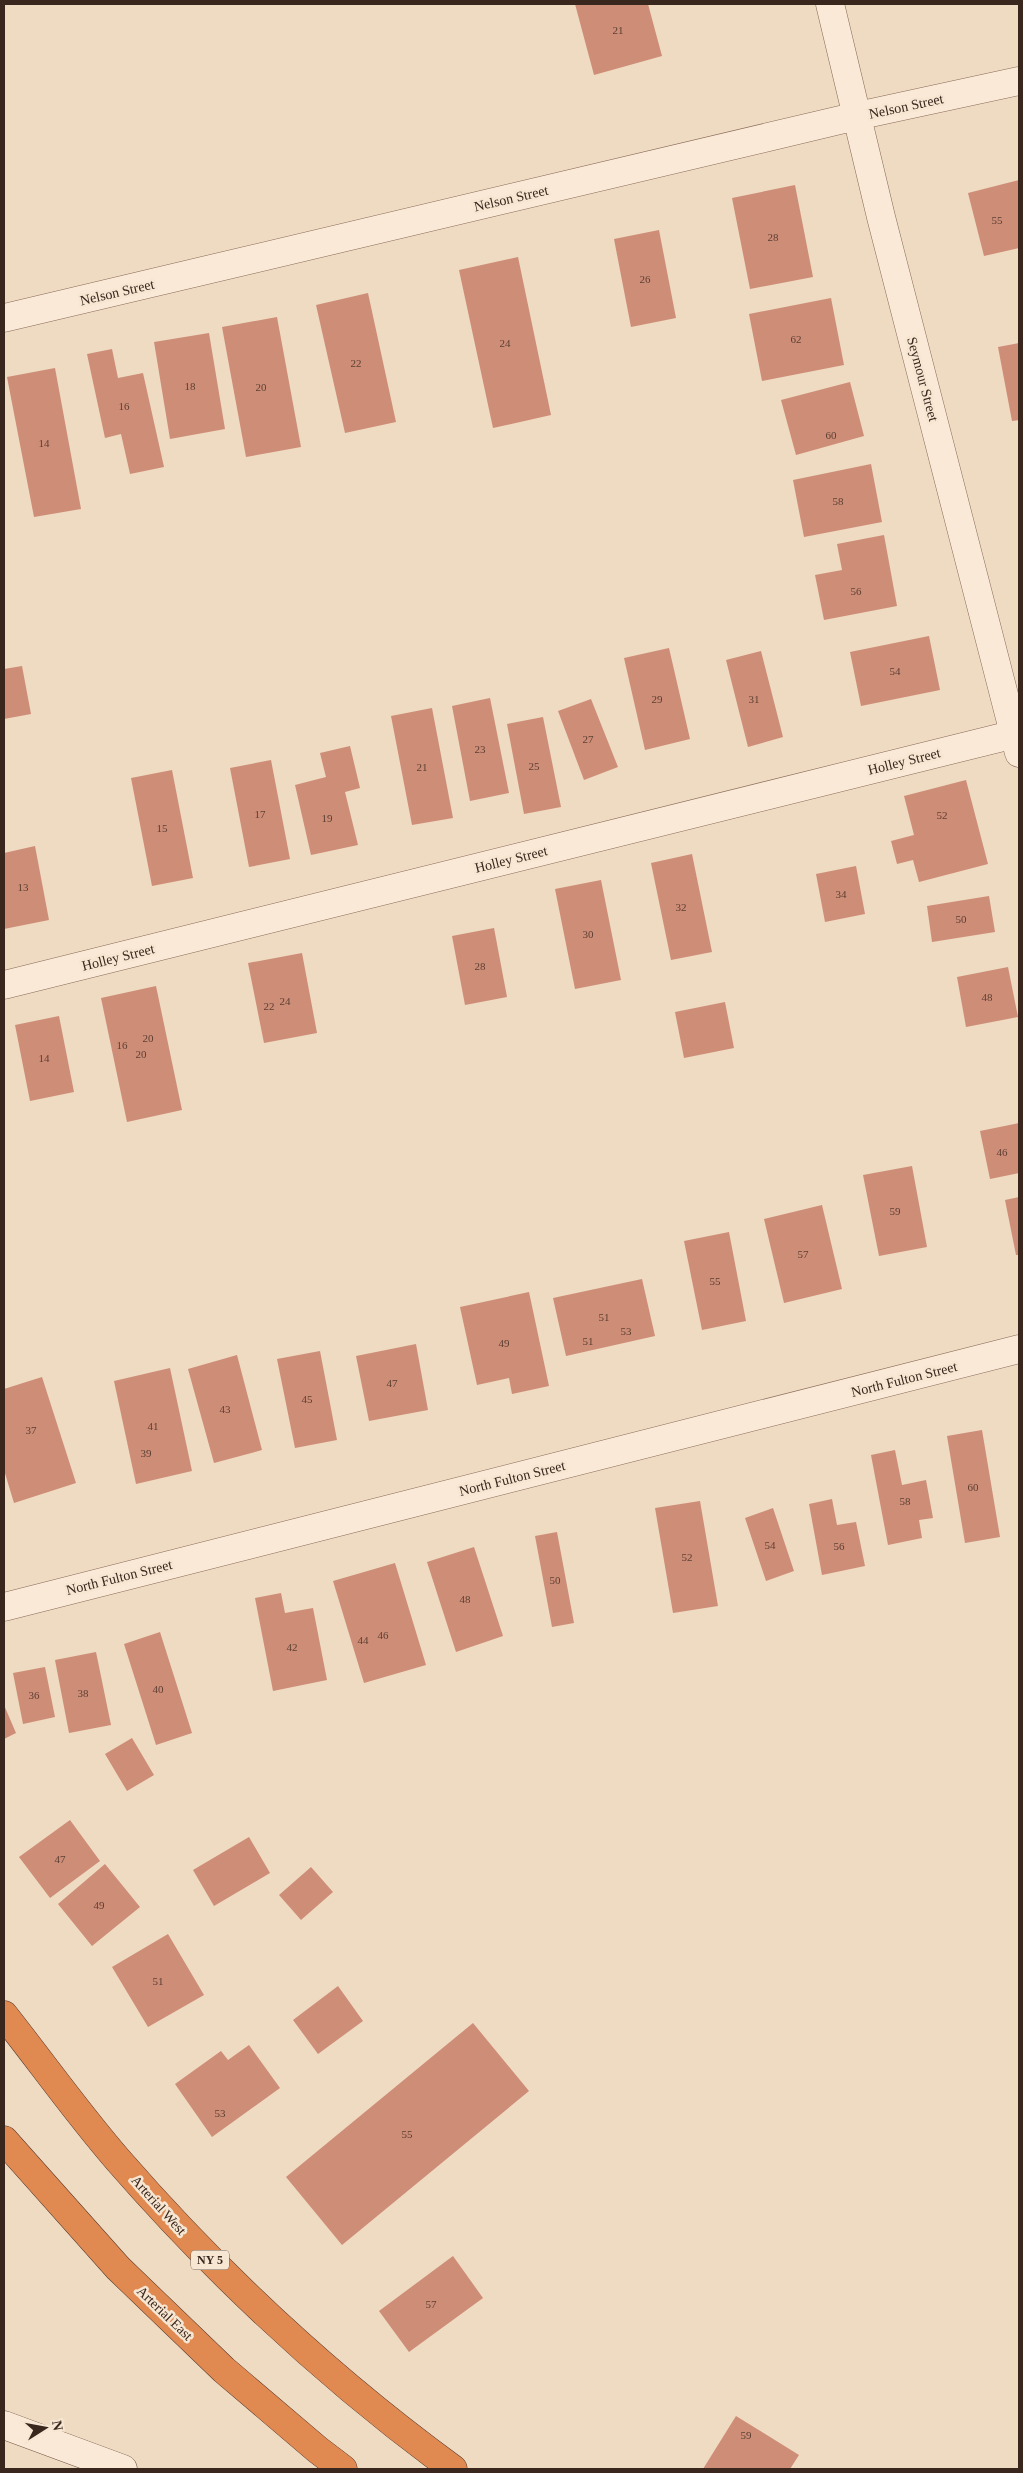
<svg xmlns="http://www.w3.org/2000/svg" width="1023" height="2473" font-family="Georgia,serif">
<rect width="100%" height="100%" fill="#efdac2"/>
<path fill="#ce8d77" d="M 575,4 L 648,4 L 662,56 L 594,75 Z
M 1019,180 L 1019,248 L 984,256 L 968,193 Z
M 795,185 L 813,277 L 750,289 L 732,198 Z
M 659,230 L 676,318 L 631,327 L 614,239 Z
M 518,257 L 551,415 L 493,428 L 459,270 Z
M 368,293 L 396,422 L 345,433 L 316,305 Z
M 831,298 L 844,365 L 762,381 L 749,314 Z
M 277,317 L 301,447 L 246,457 L 222,327 Z
M 209,333 L 225,429 L 170,439 L 154,342 Z
M 1019,343 L 1019,420 L 1012,421 L 998,347 Z
M 112,349 L 118,378 L 143,373 L 164,467 L 130,474 L 121,434 L 105,438 L 87,354 Z
M 55,368 L 81,509 L 34,517 L 7,377 Z
M 850,382 L 864,436 L 796,455 L 781,400 Z
M 871,464 L 882,522 L 804,537 L 793,480 Z
M 884,535 L 897,606 L 824,620 L 815,575 L 842,570 L 837,544 Z
M 929,636 L 940,690 L 861,706 L 850,652 Z
M 669,648 L 690,739 L 645,750 L 624,658 Z
M 761,651 L 783,737 L 748,747 L 726,660 Z
M 22,666 L 31,714 L 4,719 L 4,669 Z
M 490,698 L 509,793 L 470,801 L 452,706 Z
M 591,699 L 618,767 L 584,780 L 558,711 Z
M 432,708 L 453,818 L 412,825 L 391,716 Z
M 543,717 L 561,807 L 524,814 L 507,724 Z
M 350,746 L 360,788 L 345,792 L 358,845 L 311,855 L 295,785 L 326,777 L 320,753 Z
M 271,760 L 290,859 L 249,867 L 230,768 Z
M 172,770 L 193,878 L 152,886 L 131,778 Z
M 966,780 L 988,864 L 919,882 L 913,860 L 897,864 L 891,841 L 914,835 L 904,796 Z
M 35,846 L 49,920 L 4,929 L 4,853 Z
M 692,854 L 712,952 L 671,960 L 651,863 Z
M 856,866 L 865,914 L 825,922 L 816,874 Z
M 601,880 L 621,980 L 575,989 L 555,889 Z
M 989,896 L 995,932 L 932,942 L 927,906 Z
M 494,928 L 507,997 L 465,1005 L 452,936 Z
M 302,953 L 317,1033 L 264,1043 L 248,963 Z
M 1008,967 L 1018,1017 L 966,1027 L 957,977 Z
M 156,986 L 182,1110 L 127,1122 L 101,998 Z
M 725,1002 L 734,1048 L 684,1058 L 675,1012 Z
M 59,1016 L 74,1092 L 30,1101 L 15,1025 Z
M 1019,1123 L 1019,1173 L 990,1179 L 980,1131 Z
M 912,1166 L 927,1247 L 879,1256 L 863,1175 Z
M 1019,1197 L 1019,1255 L 1016,1255 L 1005,1200 Z
M 822,1205 L 842,1289 L 784,1303 L 764,1219 Z
M 729,1232 L 746,1321 L 702,1330 L 684,1241 Z
M 642,1279 L 655,1336 L 566,1356 L 553,1298 Z
M 529,1292 L 549,1386 L 512,1394 L 509,1378 L 477,1385 L 460,1307 Z
M 416,1344 L 428,1410 L 369,1421 L 356,1356 Z
M 320,1351 L 337,1440 L 295,1448 L 277,1359 Z
M 237,1355 L 262,1450 L 214,1463 L 188,1369 Z
M 170,1368 L 192,1471 L 136,1484 L 114,1381 Z
M 42,1377 L 76,1483 L 14,1503 L 4,1470 L 4,1389 Z
M 982,1430 L 1000,1537 L 965,1543 L 947,1436 Z
M 895,1450 L 902,1485 L 926,1480 L 933,1518 L 919,1520 L 922,1538 L 888,1545 L 871,1455 Z
M 832,1499 L 837,1525 L 856,1522 L 865,1566 L 822,1575 L 809,1504 Z
M 700,1501 L 718,1606 L 673,1613 L 655,1508 Z
M 773,1508 L 794,1571 L 766,1581 L 745,1518 Z
M 557,1532 L 574,1623 L 552,1627 L 535,1536 Z
M 474,1547 L 503,1636 L 456,1652 L 427,1562 Z
M 395,1563 L 426,1665 L 364,1683 L 333,1581 Z
M 281,1593 L 285,1613 L 313,1608 L 327,1680 L 273,1691 L 255,1598 Z
M 160,1632 L 192,1733 L 156,1745 L 124,1644 Z
M 96,1652 L 111,1725 L 69,1733 L 55,1660 Z
M 45,1667 L 55,1717 L 23,1724 L 13,1673 Z
M 4,1705 L 16,1733 L 4,1739 Z
M 132,1738 L 154,1775 L 127,1791 L 105,1754 Z
M 70,1820 L 100,1861 L 50,1898 L 19,1857 Z
M 249,1837 L 270,1873 L 214,1906 L 193,1870 Z
M 105,1864 L 140,1907 L 92,1946 L 58,1904 Z
M 311,1867 L 333,1892 L 301,1920 L 279,1895 Z
M 168,1934 L 204,1995 L 148,2027 L 112,1967 Z
M 338,1986 L 363,2021 L 318,2054 L 293,2020 Z
M 473,2023 L 529,2091 L 342,2245 L 286,2177 Z
M 249,2045 L 280,2088 L 212,2137 L 175,2084 L 221,2051 L 228,2060 Z
M 453,2256 L 483,2298 L 409,2352 L 379,2311 Z
M 736,2416 L 799,2455 L 790,2469 L 703,2469 Z"/>
<g fill="none" stroke-linecap="round" stroke-linejoin="round">
<defs>
<path id="street" d="M 830,4 L 881,217 L 1019,753
M 4,318 L 857,116 L 1019,81
M 4,985 L 1019,733
M 4,1607 L 1019,1349"/>
<path id="secondary" d="M 4,2425 L 123,2469"/>
<path id="highway" d="M 4,2015 C 42,2063 78,2114 118,2160 C 219,2276 330,2379 453,2469
M 4,2140 L 118,2268 L 224,2370 L 318,2450 L 343,2469"/>
</defs>
<use href="#street" stroke="#896a59" stroke-width="29"/>
<use href="#secondary" stroke="#6b4c3c" stroke-width="29"/>
<use href="#highway" stroke="#573a2d" stroke-width="29"/>
<use href="#street" stroke="#f9e9d6" stroke-width="28"/>
<use href="#secondary" stroke="#f9e9d6" stroke-width="28"/>
<use href="#highway" stroke="#e08951" stroke-width="28"/>
</g>
<g text-anchor="middle" stroke-width="5" stroke-linejoin="round" paint-order="stroke">
<g font-size="11" fill="#5e4034">
<text x="618" y="34">21</text>
<text x="997" y="224">55</text>
<text x="773" y="241">28</text>
<text x="645" y="283">26</text>
<text x="796" y="343">62</text>
<text x="505" y="347">24</text>
<text x="356" y="367">22</text>
<text x="190" y="390">18</text>
<text x="261" y="391">20</text>
<text x="124" y="410">16</text>
<text x="831" y="439">60</text>
<text x="44" y="447">14</text>
<text x="838" y="505">58</text>
<text x="856" y="595">56</text>
<text x="895" y="675">54</text>
<text x="657" y="703">29</text>
<text x="754" y="703">31</text>
<text x="588" y="743">27</text>
<text x="480" y="753">23</text>
<text x="534" y="770">25</text>
<text x="422" y="771">21</text>
<text x="260" y="818">17</text>
<text x="942" y="819">52</text>
<text x="327" y="822">19</text>
<text x="162" y="832">15</text>
<text x="23" y="891">13</text>
<text x="841" y="898">34</text>
<text x="681" y="911">32</text>
<text x="961" y="923">50</text>
<text x="588" y="938">30</text>
<text x="480" y="970">28</text>
<text x="987" y="1001">48</text>
<text x="285" y="1005">24</text>
<text x="269" y="1010">22</text>
<text x="148" y="1042">20</text>
<text x="122" y="1049">16</text>
<text x="141" y="1058">20</text>
<text x="44" y="1062">14</text>
<text x="1002" y="1156">46</text>
<text x="895" y="1215">59</text>
<text x="803" y="1258">57</text>
<text x="715" y="1285">55</text>
<text x="604" y="1321">51</text>
<text x="626" y="1335">53</text>
<text x="588" y="1345">51</text>
<text x="504" y="1347">49</text>
<text x="392" y="1387">47</text>
<text x="307" y="1403">45</text>
<text x="225" y="1413">43</text>
<text x="153" y="1430">41</text>
<text x="31" y="1434">37</text>
<text x="146" y="1457">39</text>
<text x="973" y="1491">60</text>
<text x="905" y="1505">58</text>
<text x="770" y="1549">54</text>
<text x="839" y="1550">56</text>
<text x="687" y="1561">52</text>
<text x="555" y="1584">50</text>
<text x="465" y="1603">48</text>
<text x="383" y="1639">46</text>
<text x="363" y="1644">44</text>
<text x="292" y="1651">42</text>
<text x="158" y="1693">40</text>
<text x="83" y="1697">38</text>
<text x="34" y="1699">36</text>
<text x="60" y="1863">47</text>
<text x="99" y="1909">49</text>
<text x="158" y="1985">51</text>
<text x="220" y="2117">53</text>
<text x="407" y="2138">55</text>
<text x="431" y="2308">57</text>
<text x="746" y="2439">59</text>
</g>
<rect fill="#f6e6d2" stroke="#726053" stroke-width="1" x="191" y="2250.5" width="38" height="19" rx="4"/>
<g font-size="12" font-weight="bold" fill="#39261d">
<text x="210" y="2264">NY 5</text>
</g>
<g font-size="14" fill="#39261d" stroke="#f6e6d2">
<text transform="translate(906 106) rotate(-12)" y="5">Nelson Street</text>
<text transform="translate(511 198) rotate(-13)" y="5">Nelson Street</text>
<text transform="translate(117 292) rotate(-13)" y="5">Nelson Street</text>
<text transform="translate(923 379) rotate(75)" y="5">Seymour Street</text>
<text transform="translate(904 761) rotate(-14)" y="5">Holley Street</text>
<text transform="translate(511 859) rotate(-14)" y="5">Holley Street</text>
<text transform="translate(118 957) rotate(-14)" y="5">Holley Street</text>
<text transform="translate(904 1379) rotate(-14)" y="5">North Fulton Street</text>
<text transform="translate(512 1478) rotate(-14)" y="5">North Fulton Street</text>
<text transform="translate(119 1577) rotate(-14)" y="5">North Fulton Street</text>
<text transform="translate(159 2205) rotate(48)" y="5">Arterial West</text>
<text transform="translate(165 2313) rotate(44)" y="5">Arterial East</text>
</g>
</g>
<rect width="1023" height="2473" fill="none" stroke="#39261d" stroke-width="10"/>
<g transform="translate(45 2428) rotate(79)" stroke="#f6e6d2" stroke-width="4" paint-order="stroke">
<path d="M0-4L9 19L0 12L-9 19Z" fill="#39261d"/>
<text y="-8" font-size="14" font-weight="bold" text-anchor="middle" fill="#39261d">N</text>
</g>
</svg>
